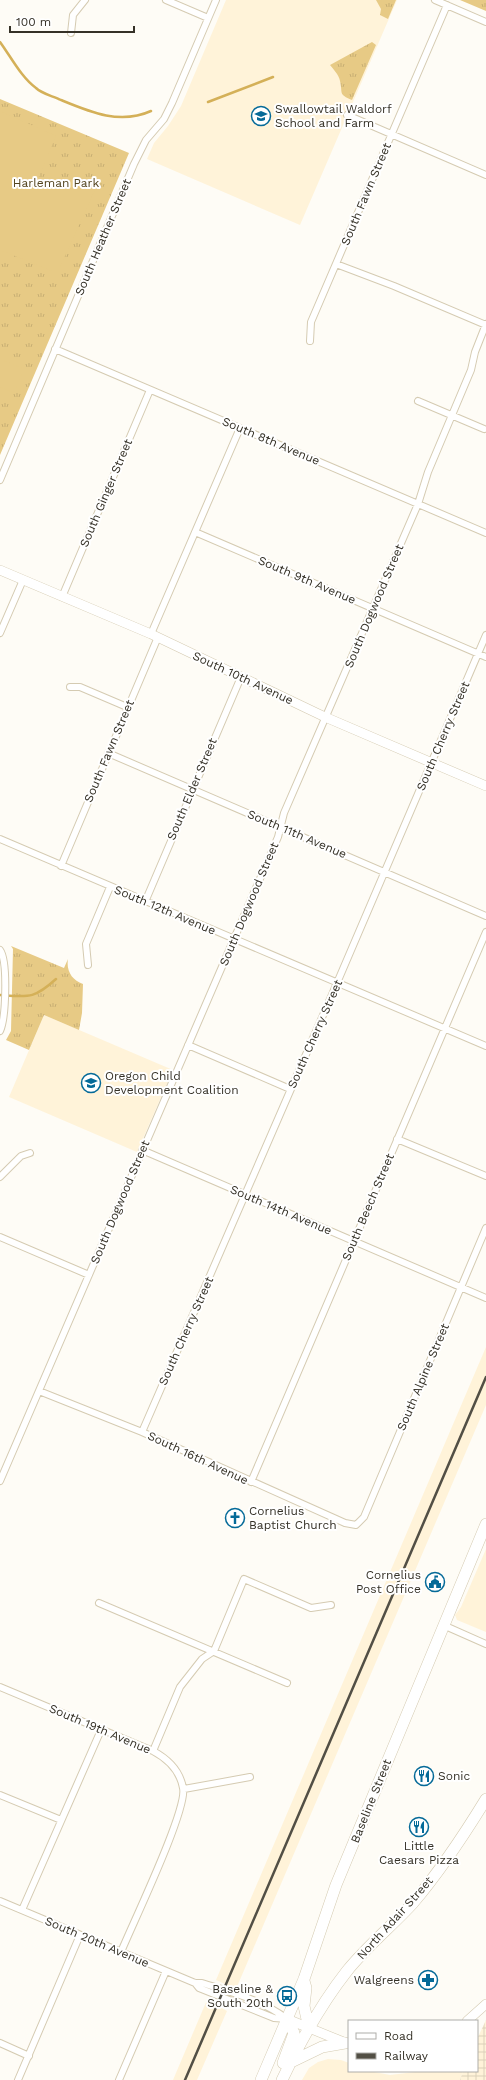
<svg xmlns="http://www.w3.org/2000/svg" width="486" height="2080" font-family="'Work Sans',sans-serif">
<defs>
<pattern id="industrial-grid" width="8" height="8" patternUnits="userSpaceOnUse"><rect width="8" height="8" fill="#fff3d9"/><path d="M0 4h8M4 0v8" fill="none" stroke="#dbd1ba"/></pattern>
<pattern id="grass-tufts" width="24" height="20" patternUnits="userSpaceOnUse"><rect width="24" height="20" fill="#e7ca85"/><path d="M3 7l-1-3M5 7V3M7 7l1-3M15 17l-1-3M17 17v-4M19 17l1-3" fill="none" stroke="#c7ae73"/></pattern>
</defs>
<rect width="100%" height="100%" fill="#fefcf6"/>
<path fill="#fff3d9" d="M 226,0 L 397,0 L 300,225 L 147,159 L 154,143 L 168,126 L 181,106 Z
M 44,1015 L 173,1070 L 137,1152 L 9,1097 Z
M 486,1347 L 486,1405 L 236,1989 L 216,1980 Z
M 486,1549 L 486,1632 L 457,1620 L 455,1615 L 461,1607 Z
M 207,2000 L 227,2011 L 197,2080 L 173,2080 Z
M 328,2059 L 341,2060 L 349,2063 L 349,2071 L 369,2071 L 390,2075 L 423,2071 L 463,2071 L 460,2080 L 302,2080 L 309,2068 L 318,2062 Z"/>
<path fill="url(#industrial-grid)" d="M 486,2020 L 486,2080 L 460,2080 L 463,2071 L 477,2071 L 477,2039 Z"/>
<path fill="url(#grass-tufts)" d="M 376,0 L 396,0 L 388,19 L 380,15 L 381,9 Z
M 460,0 L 486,0 L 486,11 Z
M 372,42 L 376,45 L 352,100 C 338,94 343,94 340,81 C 339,75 333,69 330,65 Z
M 0,99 L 129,153 L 0,455 Z
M 11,946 L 64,968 L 68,959 C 66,971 72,980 83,984 L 82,1013 L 79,1030 L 44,1015 L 29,1050 L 6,1040 L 11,1031 L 13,949 Z"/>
<path fill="#e7ca85" d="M 0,111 L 56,136 L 37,181 C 58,176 75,181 95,190 L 60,267 L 52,271 L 0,250 Z
M 0,359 L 24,369 L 14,393 L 0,387 Z"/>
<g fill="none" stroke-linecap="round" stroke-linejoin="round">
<path stroke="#d4b058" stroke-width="2.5" d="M 0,42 C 11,57 21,77 36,88 C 42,94 53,96 61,100 C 90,112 120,125 151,111
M 208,102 L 273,77
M 0,995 C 29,997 34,999 56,979"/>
<defs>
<path id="minor" d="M 166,0 L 208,18
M 435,0 L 486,22
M 71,33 L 73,15 L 85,0
M 347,115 L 486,175
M 336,264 L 394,286 L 486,325
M 310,341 L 311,322 L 447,5
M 55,349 L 486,533
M 418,401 L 484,429
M 0,480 L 134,164 L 146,140 L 164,119 L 172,103 L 216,0
M 195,532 L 486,657
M 62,597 L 150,390
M 0,633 L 23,580
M 151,634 L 240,428
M 70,687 L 80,687 L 127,707
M 108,753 L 486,916
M 0,839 L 486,1046
M 61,866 L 158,637
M 145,902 L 241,677
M 0,950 C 8,961 6,1018 0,1031
M 88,965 L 86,944 L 110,887
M 188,1045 L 290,1089
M 397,1139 L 486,1176
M 142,1150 L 486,1298
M 0,1177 L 21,1156 L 30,1153
M 0,1237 L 89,1275
M 39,1391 L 142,1432 L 345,1523 L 356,1525 L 364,1517 L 486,1228
M 142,1432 L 337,983 L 486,635
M 0,1481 L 278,837 L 284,813 L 418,504 L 428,472 L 471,370 L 475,352 L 486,324
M 251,1482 L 486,932
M 99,1603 L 287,1683
M 443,1625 L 486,1644
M 0,1687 L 153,1751 C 168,1759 180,1771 183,1788 C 188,1809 132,1925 121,1952
M 153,1751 L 180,1687 L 202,1659 L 214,1651 L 244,1579 L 311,1608 L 331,1605
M 184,1789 L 250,1777
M 0,1795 L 61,1820
M 0,1901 L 195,1983 L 202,1983 C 230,1992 263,2000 287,2019
M 22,1910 L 101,1730
M 195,1983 L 199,1988 L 274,2018 L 287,2019
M 0,2043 L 29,2056
M 18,2080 L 80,1935
M 119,2080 L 166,1971"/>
<path id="secondary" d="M 0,570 L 151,634 L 325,717 L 486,786
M 287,2019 L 346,2043
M 467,2021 L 486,2004"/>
<path id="trunk" d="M 304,1981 L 306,1988 L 304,2006 L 309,2028
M 291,2062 L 322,2047 L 345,2043
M 283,2063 L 294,2033 L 287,2019
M 261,2080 L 304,1979 L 336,1885 L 486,1524
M 282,2080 C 300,2042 321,2004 347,1971 C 367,1946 392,1926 413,1903 C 440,1871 464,1835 486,1799"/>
</defs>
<use href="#minor" stroke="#d5cbb2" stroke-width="8"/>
<use href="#secondary" stroke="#d5cbb2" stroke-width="10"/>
<use href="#trunk" stroke="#d5cbb2" stroke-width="12"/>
<use href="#minor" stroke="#fff" stroke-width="6"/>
<use href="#secondary" stroke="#fff" stroke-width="9"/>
<use href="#trunk" stroke="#fff" stroke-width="11"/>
<path stroke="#524f45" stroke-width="2.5" d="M 185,2080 L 486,1377"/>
</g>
<defs>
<symbol id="school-ring" viewBox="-11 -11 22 22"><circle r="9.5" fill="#fff" stroke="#056a98" stroke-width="1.5"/><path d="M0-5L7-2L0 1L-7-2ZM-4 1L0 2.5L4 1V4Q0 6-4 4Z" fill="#056a98"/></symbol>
<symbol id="church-ring" viewBox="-11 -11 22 22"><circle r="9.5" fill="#fff" stroke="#056a98" stroke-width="1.5"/><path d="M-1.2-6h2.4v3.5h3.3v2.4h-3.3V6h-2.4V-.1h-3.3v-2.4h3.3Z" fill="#056a98"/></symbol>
<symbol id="civic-ring" viewBox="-11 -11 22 22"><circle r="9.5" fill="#fff" stroke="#056a98" stroke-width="1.5"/><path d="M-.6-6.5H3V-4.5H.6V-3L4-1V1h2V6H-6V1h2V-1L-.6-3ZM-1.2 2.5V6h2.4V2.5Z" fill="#056a98"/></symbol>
<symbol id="restaurant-ring" viewBox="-11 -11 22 22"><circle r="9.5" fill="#fff" stroke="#056a98" stroke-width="1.5"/><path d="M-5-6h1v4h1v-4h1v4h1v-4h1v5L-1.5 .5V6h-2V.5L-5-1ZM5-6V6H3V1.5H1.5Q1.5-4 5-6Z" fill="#056a98"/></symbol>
<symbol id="pharmacy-ring" viewBox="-11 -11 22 22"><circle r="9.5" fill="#fff" stroke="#056a98" stroke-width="1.5"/><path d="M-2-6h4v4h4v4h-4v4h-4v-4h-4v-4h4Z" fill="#056a98"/></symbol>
<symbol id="bus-ring" viewBox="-11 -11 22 22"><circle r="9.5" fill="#fff" stroke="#056a98" stroke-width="1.5"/><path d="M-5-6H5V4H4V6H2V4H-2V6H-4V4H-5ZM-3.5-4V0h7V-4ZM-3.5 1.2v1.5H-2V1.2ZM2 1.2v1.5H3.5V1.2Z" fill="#056a98"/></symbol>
</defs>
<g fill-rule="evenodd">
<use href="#school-ring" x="250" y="105" width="22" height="22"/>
<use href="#school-ring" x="80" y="1072" width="22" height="22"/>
<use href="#church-ring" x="224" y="1507" width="22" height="22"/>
<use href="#civic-ring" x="424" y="1571" width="22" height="22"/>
<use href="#restaurant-ring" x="413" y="1765" width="22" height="22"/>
<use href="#restaurant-ring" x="408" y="1816" width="22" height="22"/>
<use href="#pharmacy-ring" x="417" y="1969" width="22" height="22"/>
<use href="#bus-ring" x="276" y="1985" width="22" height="22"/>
</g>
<g text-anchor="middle" stroke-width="4" stroke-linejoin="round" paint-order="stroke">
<g font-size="12" fill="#353127" stroke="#fff" text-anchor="start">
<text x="275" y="113">Swallowtail Waldorf<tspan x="275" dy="14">School and Farm</tspan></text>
<text x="105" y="1080">Oregon Child<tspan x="105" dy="14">Development Coalition</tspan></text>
<text x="249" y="1515">Cornelius<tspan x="249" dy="14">Baptist Church</tspan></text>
<text x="421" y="1579" text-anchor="end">Cornelius<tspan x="421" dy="14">Post Office</tspan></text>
<text x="438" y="1780">Sonic</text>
<text x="419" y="1850" text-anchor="middle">Little<tspan x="419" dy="14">Caesars Pizza</tspan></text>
<text x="414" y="1984" text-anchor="end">Walgreens</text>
<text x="273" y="1993" text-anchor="end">Baseline &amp;<tspan x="273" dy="14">South 20th</tspan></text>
</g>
<g font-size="12" fill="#53441f" stroke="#fff">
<text x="56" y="187">Harleman Park</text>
</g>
<g font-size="12" fill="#353127" stroke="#fff">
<text transform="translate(366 194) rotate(-67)" y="4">South Fawn Street</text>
<text transform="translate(103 237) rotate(-67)" y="4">South Heather Street</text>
<text transform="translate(271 441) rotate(23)" y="4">South 8th Avenue</text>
<text transform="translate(106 493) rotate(-67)" y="4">South Ginger Street</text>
<text transform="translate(307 580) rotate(23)" y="4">South 9th Avenue</text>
<text transform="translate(374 606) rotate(-67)" y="4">South Dogwood Street</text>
<text transform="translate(243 678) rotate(25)" y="4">South 10th Avenue</text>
<text transform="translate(443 736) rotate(-67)" y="4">South Cherry Street</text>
<text transform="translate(109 751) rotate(-67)" y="4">South Fawn Street</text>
<text transform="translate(192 789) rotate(-67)" y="4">South Elder Street</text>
<text transform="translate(297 834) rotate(23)" y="4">South 11th Avenue</text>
<text transform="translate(249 904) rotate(-67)" y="4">South Dogwood Street</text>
<text transform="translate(165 910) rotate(23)" y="4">South 12th Avenue</text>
<text transform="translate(315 1034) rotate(-66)" y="4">South Cherry Street</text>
<text transform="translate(120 1202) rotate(-67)" y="4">South Dogwood Street</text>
<text transform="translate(368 1207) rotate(-67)" y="4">South Beech Street</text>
<text transform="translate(281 1210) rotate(23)" y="4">South 14th Avenue</text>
<text transform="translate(186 1331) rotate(-66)" y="4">South Cherry Street</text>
<text transform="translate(423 1377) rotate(-67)" y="4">South Alpine Street</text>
<text transform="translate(198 1458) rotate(25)" y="4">South 16th Avenue</text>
<text transform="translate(100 1729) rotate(23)" y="4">South 19th Avenue</text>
<text transform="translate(371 1801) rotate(-68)" y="4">Baseline Street</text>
<text transform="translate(395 1918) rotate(-48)" y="4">North Adair Street</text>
<text transform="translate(97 1942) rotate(23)" y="4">South 20th Avenue</text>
</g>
</g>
<rect x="348" y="2020" width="130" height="52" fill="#ffffff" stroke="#aeada9"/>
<rect x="356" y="2033" width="20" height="6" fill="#ffffff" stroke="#aeada9"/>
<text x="384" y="2040" font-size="12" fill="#353127">Road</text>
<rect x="356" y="2053" width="20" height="6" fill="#524f45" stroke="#aeada9"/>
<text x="384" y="2060" font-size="12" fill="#353127">Railway</text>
<path d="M10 26v6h124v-6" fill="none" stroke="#353127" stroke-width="2"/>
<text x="16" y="26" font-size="12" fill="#353127" stroke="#ffffff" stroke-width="3" paint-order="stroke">100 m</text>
</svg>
